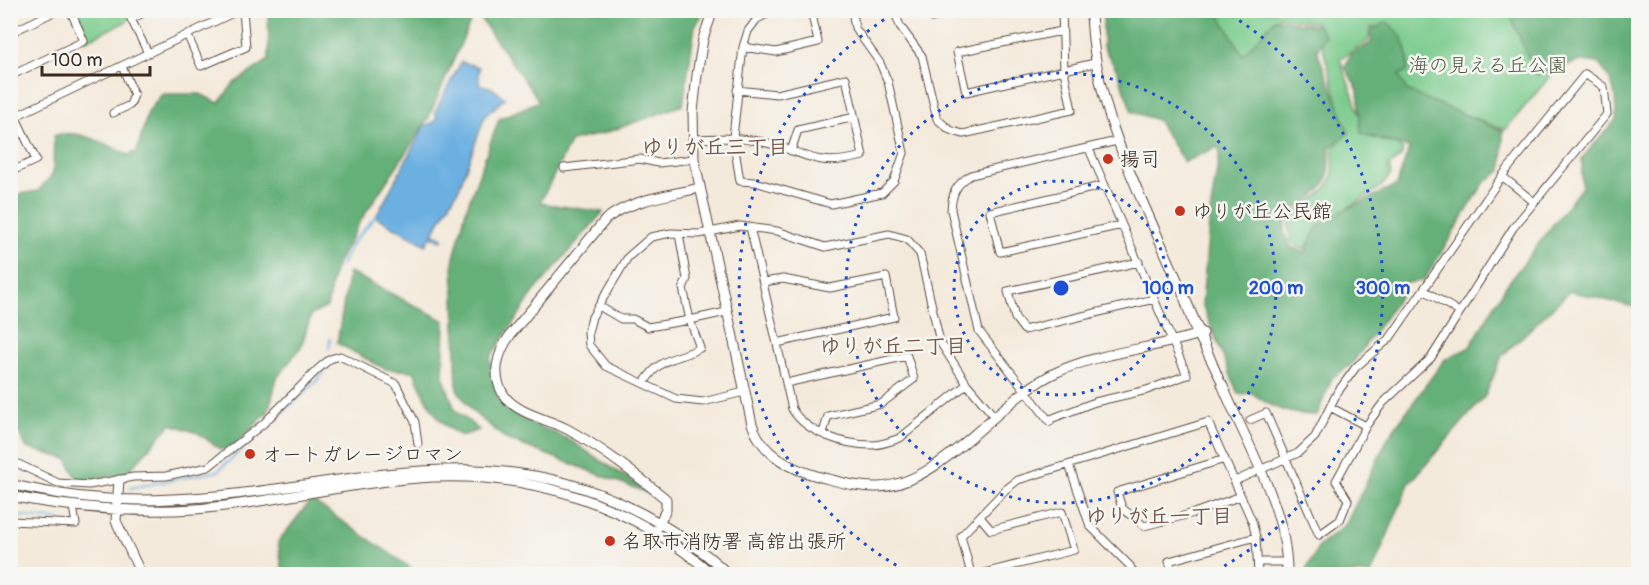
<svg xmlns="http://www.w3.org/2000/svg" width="1649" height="585" font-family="Pangolin,'Klee One',sans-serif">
<rect width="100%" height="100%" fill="#f6f6f2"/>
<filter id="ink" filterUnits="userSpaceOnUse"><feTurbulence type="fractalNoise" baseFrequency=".0167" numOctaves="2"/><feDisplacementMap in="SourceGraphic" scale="12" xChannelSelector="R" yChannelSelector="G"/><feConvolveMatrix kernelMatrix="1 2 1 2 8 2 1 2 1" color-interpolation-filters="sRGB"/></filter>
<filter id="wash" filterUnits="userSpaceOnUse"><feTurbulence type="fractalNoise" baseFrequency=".008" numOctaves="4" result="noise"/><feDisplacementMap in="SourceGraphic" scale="24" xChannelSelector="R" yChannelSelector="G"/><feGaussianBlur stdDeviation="1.35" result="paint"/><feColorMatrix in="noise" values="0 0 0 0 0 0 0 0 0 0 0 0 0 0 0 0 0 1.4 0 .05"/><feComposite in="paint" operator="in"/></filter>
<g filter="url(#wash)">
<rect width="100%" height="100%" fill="#f4eadb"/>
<path fill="#7ccc8e" stroke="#5c7b56" stroke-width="1.5" d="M 74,11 L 127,11 L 130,17 L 128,21 L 84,41 L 87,38 Z
M 1214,11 L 1530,11 L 1552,74 L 1505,130 L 1404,91 L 1397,75 L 1394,30 L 1371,27 L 1368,41 L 1340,59 L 1367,136 L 1399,146 L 1403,150 L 1401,157 L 1389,166 L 1391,174 L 1381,187 L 1317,227 L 1305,250 L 1292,243 C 1274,193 1345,213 1332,150 L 1346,132 L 1316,23 L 1279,17 L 1242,57 Z"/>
<path fill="#65b079" stroke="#506d4c" stroke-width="1.5" d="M 268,11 L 705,11 L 695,26 L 683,105 L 605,133 L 571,141 L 540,203 L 603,212 L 534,292 L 490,358 L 497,397 L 523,419 L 568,439 L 653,495 L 506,439 L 472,411 L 457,389 L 453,262 L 466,210 L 499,119 L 539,101 L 475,11 L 428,119 L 359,223 L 334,271 L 327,307 L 311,315 L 301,347 L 277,378 L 268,412 L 236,444 L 221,450 L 198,433 L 171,424 L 126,474 L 78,481 L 67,459 L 27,448 L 11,418 L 10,196 L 38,191 L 53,174 L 54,136 C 77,127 107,145 129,155 L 137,151 L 148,112 L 162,94 L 200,94 L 219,103 L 234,83 L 269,60 Z
M 1103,11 L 1217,11 L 1243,55 L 1275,19 L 1318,26 L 1325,35 L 1317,51 L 1349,133 L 1329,148 C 1334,188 1318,193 1288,213 L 1284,232 L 1291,247 L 1305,253 L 1313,234 L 1328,218 L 1397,185 L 1409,148 L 1361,133 L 1358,90 L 1345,67 L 1350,55 L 1371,43 L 1371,30 L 1387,22 C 1402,32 1412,53 1407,71 L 1399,75 L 1407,91 L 1503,131 L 1502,170 L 1484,183 L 1424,280 L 1401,284 L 1400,296 L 1352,364 L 1332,378 L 1317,415 C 1290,414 1274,410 1252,393 L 1238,394 L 1202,304 L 1210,213 L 1220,151 L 1217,147 L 1184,162 L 1157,120 L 1132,112 L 1117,70 L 1103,47 Z
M 1508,11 L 1638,11 L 1638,303 L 1634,307 L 1570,291 L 1502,356 L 1485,396 L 1409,484 L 1371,574 L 1304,574 L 1319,546 L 1346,524 L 1389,436 L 1444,360 L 1470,347 L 1506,286 L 1582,187 L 1582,158 L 1616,120 C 1616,95 1615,82 1598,63 L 1581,61 L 1536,75 Z
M 349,272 L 445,321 L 443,376 L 455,410 L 479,430 L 462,436 C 436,425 424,396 414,371 L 385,369 L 337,343 Z
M 311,500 L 420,574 L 283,574 L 278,542 Z"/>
<path fill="#6cb0e2" stroke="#546d80" stroke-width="1.5" d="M 461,62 L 479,67 L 479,84 L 492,88 L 505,98 L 485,116 L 459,188 L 433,233 L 443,238 L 441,241 L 431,236 L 426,245 L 376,217 L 424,126 L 436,121 L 436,110 Z"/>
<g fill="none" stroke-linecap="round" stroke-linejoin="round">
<path stroke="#6cb0e2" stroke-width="2" d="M 341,266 L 353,242 L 377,215
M 329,349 L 330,339
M 130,488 L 218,471 L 315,383 L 328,367
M 10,515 L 59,520"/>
</g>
</g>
<g filter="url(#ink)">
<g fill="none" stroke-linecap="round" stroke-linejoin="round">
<defs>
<path id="street" d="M 775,10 L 757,19 L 748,31 L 743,47 L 733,137 L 740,181 L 755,182 L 831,204 L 882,193 L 894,181 L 904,153 L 888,82 L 880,63 L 855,28 L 852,10
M 894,10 L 900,26 L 922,56 L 937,119 L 950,130 L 963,134 L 1072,110 L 1064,71 L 1062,10
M 930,10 L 932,18 L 964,10
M 1062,31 L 957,52 L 966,92 L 1095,63
M 10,33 L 58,10
M 187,34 L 201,66 L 246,47 L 243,10
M 743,47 L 776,52 L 818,42 L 811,10
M 148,53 L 131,19 L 149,10
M 10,76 L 84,41 L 71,12 L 68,10
M 10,105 L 36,160 L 10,172
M 113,113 L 130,105 L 134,95 L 122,66
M 16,116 L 239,10
M 692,139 C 716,138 739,137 763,142 C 808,152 812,169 863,156 L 846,78 L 777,94 L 737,90
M 791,151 L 798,130 L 855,117
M 564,168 L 640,159 L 658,163 L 694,159
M 1502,176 L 1534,202
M 1105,185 L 990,212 L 1000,252 L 1122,225
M 750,227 L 792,409 C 806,433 844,445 872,445 C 882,445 891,441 900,438 L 967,384
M 1139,262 L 1008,291 L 1015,318 L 1024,330 L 1154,299
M 763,282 L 783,279 L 830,288 L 886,277 L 894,317 L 777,343
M 1178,282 L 1193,326 L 1222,384
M 1424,290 L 1459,312
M 1184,293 L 1221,382
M 599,306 L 621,319 L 633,319 L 648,327 L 690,320 L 683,288 L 687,279 L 679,234
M 644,383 C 662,355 674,361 700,348 L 690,320 L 726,312
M 786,383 L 907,356 L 914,379 L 881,404 L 828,416 L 823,433
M 744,392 L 703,402 L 676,399 L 606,366 L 589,345 L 588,333 L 592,317 L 628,257 L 651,237 L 671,233 L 699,234 L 740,226 L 777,231 L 825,247 L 889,234 L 907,239 L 920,254 L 940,342 L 967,384 L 994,416
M 1330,407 L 1366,426
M 1048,420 L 1095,402 L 1147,390 L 1187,375 L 1089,149
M 1050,422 L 979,331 L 951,210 C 952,193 956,184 971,175 L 1117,141
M 1225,459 L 1117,492 L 1122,508 L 1144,526 L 1194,513 L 1241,496
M 10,460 L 58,483 L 89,485 L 133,477 L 166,476 L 208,467 L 263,424 L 318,369 L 330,359 L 340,356 L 396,384 L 415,422 L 418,444
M 1069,465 L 1090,526 L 1130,566 L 1134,574
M 1235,481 L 1298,453 L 1315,437 L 1337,393 L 1356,367 L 1390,338 L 1502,176 L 1585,74 L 1604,87 L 1607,114 L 1513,228 L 1431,358 L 1383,403 L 1366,426 L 1336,481 L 1348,500 L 1340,520 L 1319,535 L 1266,413 L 1250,420
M 980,517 L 991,530 L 1062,512 L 1074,550 L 980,574
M 10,521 L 76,524 L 73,507
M 1259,562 L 1287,562
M 971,574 L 961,536 L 1005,490 L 1018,480 L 1208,422 L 1252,521 L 1256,537 L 1258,574
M 1173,574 L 1169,561 L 1256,537"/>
<path id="secondary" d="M 713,10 L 703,39 L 697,75 L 693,112 L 694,159 L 752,424 C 762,454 788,468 817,476 C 837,481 858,488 879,487 C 945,483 997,399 1057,372 C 1103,351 1155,349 1203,333
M 1091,10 C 1093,108 1140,194 1178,282
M 1222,384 C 1246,444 1288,509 1287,574
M 119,480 L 116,521 L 141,574
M 10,484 C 63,497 119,502 172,499 C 328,493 477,432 627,506 C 664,524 698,545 728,574
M 10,496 C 72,508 132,513 195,509 C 275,503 353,481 433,477 C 536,473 635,506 712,574
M 658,526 L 666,510 L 666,499 C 635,474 602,448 567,429 C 548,419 521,415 506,398 C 490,377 497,353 511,334 L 606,219 C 632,199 667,196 699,188"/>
</defs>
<use href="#street" stroke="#57473a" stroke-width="9"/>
<use href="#secondary" stroke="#57473a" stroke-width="11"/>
<use href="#street" stroke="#fff" stroke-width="7"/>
<use href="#secondary" stroke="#fff" stroke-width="9"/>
</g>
</g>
<g fill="none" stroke="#1d4ed8" stroke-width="3" stroke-dasharray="3 6">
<circle cx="1061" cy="288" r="107"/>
<circle cx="1061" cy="288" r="215"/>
<path d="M912 574A322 322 0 0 1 898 11M1224 11A322 322 0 0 1 1210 574"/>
</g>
<g fill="#c8321e" stroke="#f6f6f2" stroke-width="2">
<circle cx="1108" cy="159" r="6"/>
<circle cx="1180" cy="211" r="6"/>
<circle cx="250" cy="454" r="6"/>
<circle cx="610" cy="541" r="6"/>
</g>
<g text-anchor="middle" stroke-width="5" stroke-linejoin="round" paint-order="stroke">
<g font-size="20" fill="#4e5b40" stroke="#f6f6f2">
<text x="1488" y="72">海の見える丘公園</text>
</g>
<g font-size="20" fill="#3b2a1e" stroke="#f6f6f2" text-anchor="start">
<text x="1120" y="166">揚司</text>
<text x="1192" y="218">ゆりが丘公民館</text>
<text x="262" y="461">オートガレージロマン</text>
<text x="622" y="548">名取市消防署 高舘出張所</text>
</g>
<g font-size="21" font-weight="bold" fill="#775749" stroke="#f6f6f2">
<text x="715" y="154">ゆりが丘三丁目</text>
<text x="893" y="353">ゆりが丘二丁目</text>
<text x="1159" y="523">ゆりが丘一丁目</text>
</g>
</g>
<circle cx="1061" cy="288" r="9" fill="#1d4ed8" stroke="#f6f6f2" stroke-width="3"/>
<g font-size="18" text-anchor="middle" font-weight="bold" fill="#1d4ed8" stroke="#f6f6f2" stroke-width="5" stroke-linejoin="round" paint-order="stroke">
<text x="1168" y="294">100 m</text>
<text x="1276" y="294">200 m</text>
<text x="1383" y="294">300 m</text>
</g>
<rect width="1649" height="585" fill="none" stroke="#f6f6f2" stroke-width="36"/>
<path d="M42 66v9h108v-9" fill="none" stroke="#3b2a1e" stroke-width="3"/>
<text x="51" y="66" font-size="18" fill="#3b2a1e" stroke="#f6f6f2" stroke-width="4.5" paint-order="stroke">100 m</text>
</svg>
